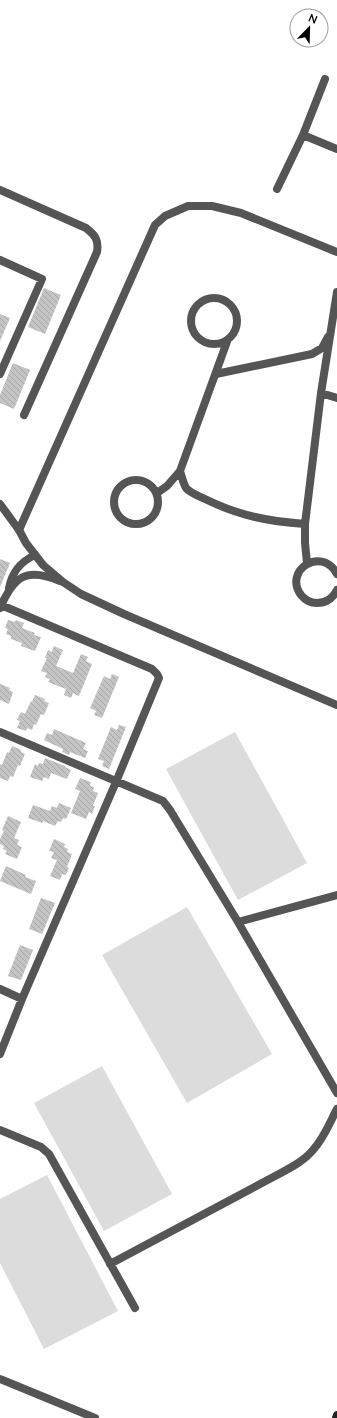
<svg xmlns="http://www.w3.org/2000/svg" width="337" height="1418" font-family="Lato,sans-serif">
<defs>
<pattern id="building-back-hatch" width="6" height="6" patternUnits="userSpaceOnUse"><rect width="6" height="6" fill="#c4c4c4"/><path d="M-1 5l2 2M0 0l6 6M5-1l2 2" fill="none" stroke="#a7a7a7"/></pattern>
</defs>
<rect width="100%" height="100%" fill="#fff"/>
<path fill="#dcdcdc" d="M 235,732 L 307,863 L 238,900 L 166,769 Z
M 187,907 L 272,1054 L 187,1103 L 102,955 Z
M 102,1066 L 172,1194 L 104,1231 L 34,1103 Z
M 47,1175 L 118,1311 L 44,1349 L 0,1263 L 0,1199 Z"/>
<path fill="url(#building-back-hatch)" d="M 44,288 L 61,295 L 45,334 L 28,327 Z
M 0,314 L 10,318 L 0,341 Z
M 13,363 L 30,370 L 14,409 L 0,403 L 0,395 Z
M 0,559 L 10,563 L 0,587 Z
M 8,620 L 15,622 L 16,620 L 24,623 L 22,628 L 35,633 L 34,635 L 41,637 L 35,651 L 21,646 L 22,643 L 11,639 L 11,636 L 6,634 L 8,629 L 5,628 Z
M 54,646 L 63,650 L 56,666 L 73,673 L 81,654 L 88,657 L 86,661 L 92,664 L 79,696 L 73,693 L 71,698 L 64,695 L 66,689 L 48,682 L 50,679 L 45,677 L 47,673 L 41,671 L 47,658 L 45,658 L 48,650 L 52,652 Z
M 112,674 L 119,677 L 102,718 L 94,715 L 96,711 L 90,708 L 104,676 L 110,679 Z
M 0,684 L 10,688 L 9,690 L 13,692 L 9,704 L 0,700 Z
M 35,695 L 45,699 L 44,701 L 49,703 L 44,715 L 41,714 L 36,725 L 34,724 L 32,730 L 27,728 L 26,731 L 17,728 L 20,721 L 17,720 L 21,712 L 25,714 L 31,701 L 32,702 Z
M 119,725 L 126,727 L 109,769 L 102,766 L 104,761 L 98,759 L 111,727 L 117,730 Z
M 54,729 L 86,743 L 83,749 L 88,751 L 85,758 L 70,752 L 69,755 L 62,752 L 63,749 L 44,740 L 47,733 L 52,735 Z
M 12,746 L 21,750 L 21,752 L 25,754 L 20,766 L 18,765 L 13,777 L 10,776 L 8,781 L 0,778 L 0,764 L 2,765 L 7,752 L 9,753 Z
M 45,758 L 65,766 L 65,767 L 71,770 L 67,779 L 51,773 L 49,779 L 44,777 L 42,781 L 30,777 L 35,764 L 38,766 L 39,763 L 43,764 Z
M 80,778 L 91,782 L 90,786 L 94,787 L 93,791 L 98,793 L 93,806 L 95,806 L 92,814 L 89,812 L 86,819 L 71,813 L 80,791 L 75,789 Z
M 59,803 L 71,808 L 66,819 L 63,818 L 61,822 L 58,821 L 55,826 L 43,821 L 42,823 L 28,818 L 33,805 L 50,811 L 52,806 L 57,808 Z
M 8,816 L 21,822 L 14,838 L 19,840 L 17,845 L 22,847 L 17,859 L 5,854 L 7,851 L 3,849 L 4,846 L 0,844 L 0,839 L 4,831 L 2,830 Z
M 54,839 L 65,844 L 64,847 L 68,849 L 67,852 L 72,854 L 67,867 L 69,868 L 66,875 L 62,874 L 60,880 L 50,876 L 57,860 L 51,858 L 54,852 L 49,851 Z
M 6,866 L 26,875 L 25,877 L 36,881 L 31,894 L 0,881 Z
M 41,898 L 55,903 L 42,934 L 29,929 Z
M 20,945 L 33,950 L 21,980 L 8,976 Z"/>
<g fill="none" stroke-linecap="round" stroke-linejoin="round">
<path stroke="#555" stroke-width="8" d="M 303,135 L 337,149
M 277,189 L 303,135 L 325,79
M 0,190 L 86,228 C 95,235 99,240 97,252 L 24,415
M 0,260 L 42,279 L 0,374
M191 321a23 23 0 1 1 46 0a23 23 0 1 1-46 0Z
M 216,374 L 312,354 L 322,348 L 328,337
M 321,393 L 337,398
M 180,471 C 182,477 183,483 186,488 C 190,493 199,496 205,499 C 240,516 267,521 305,524
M114 502a22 22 0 1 1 44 0a22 22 0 1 1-44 0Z
M 157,493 L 167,486 L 180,471 L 228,339
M 19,530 L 155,225 L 165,216 L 188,206 L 212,206 L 241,213 L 337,252
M 307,563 L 305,543 L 305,524 L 321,393 L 337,292
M 337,574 C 321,545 283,571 301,595 C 305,600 311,603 317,603 C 327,603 333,598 337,590
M 9,588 C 12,572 20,562 35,555
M 0,608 C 14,576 26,567 60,581
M 0,732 L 163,801 L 170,810 L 238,922 L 337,1093
M 238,922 L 337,895
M 0,989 L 22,999 L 116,782 L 159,678 L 157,674 L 152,669 L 1,605
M 0,1054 L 22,999
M 0,1130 L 41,1147 L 49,1154 L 135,1308
M 110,1264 L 277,1175 C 290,1168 304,1161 313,1150 C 324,1138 330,1122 337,1109"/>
<path stroke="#555" stroke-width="8" d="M 0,504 L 19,530 L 26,543 L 43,565 L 63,582 L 81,594 L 124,614 L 337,705
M 0,1379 L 95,1418"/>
<path stroke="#222" stroke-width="8" d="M 336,1418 L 337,1415"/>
</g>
<g transform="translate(309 28) rotate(23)"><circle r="19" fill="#ffffff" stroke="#999999"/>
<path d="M0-3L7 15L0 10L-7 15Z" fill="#000000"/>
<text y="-6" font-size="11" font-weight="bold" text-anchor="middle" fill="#000000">N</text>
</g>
</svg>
